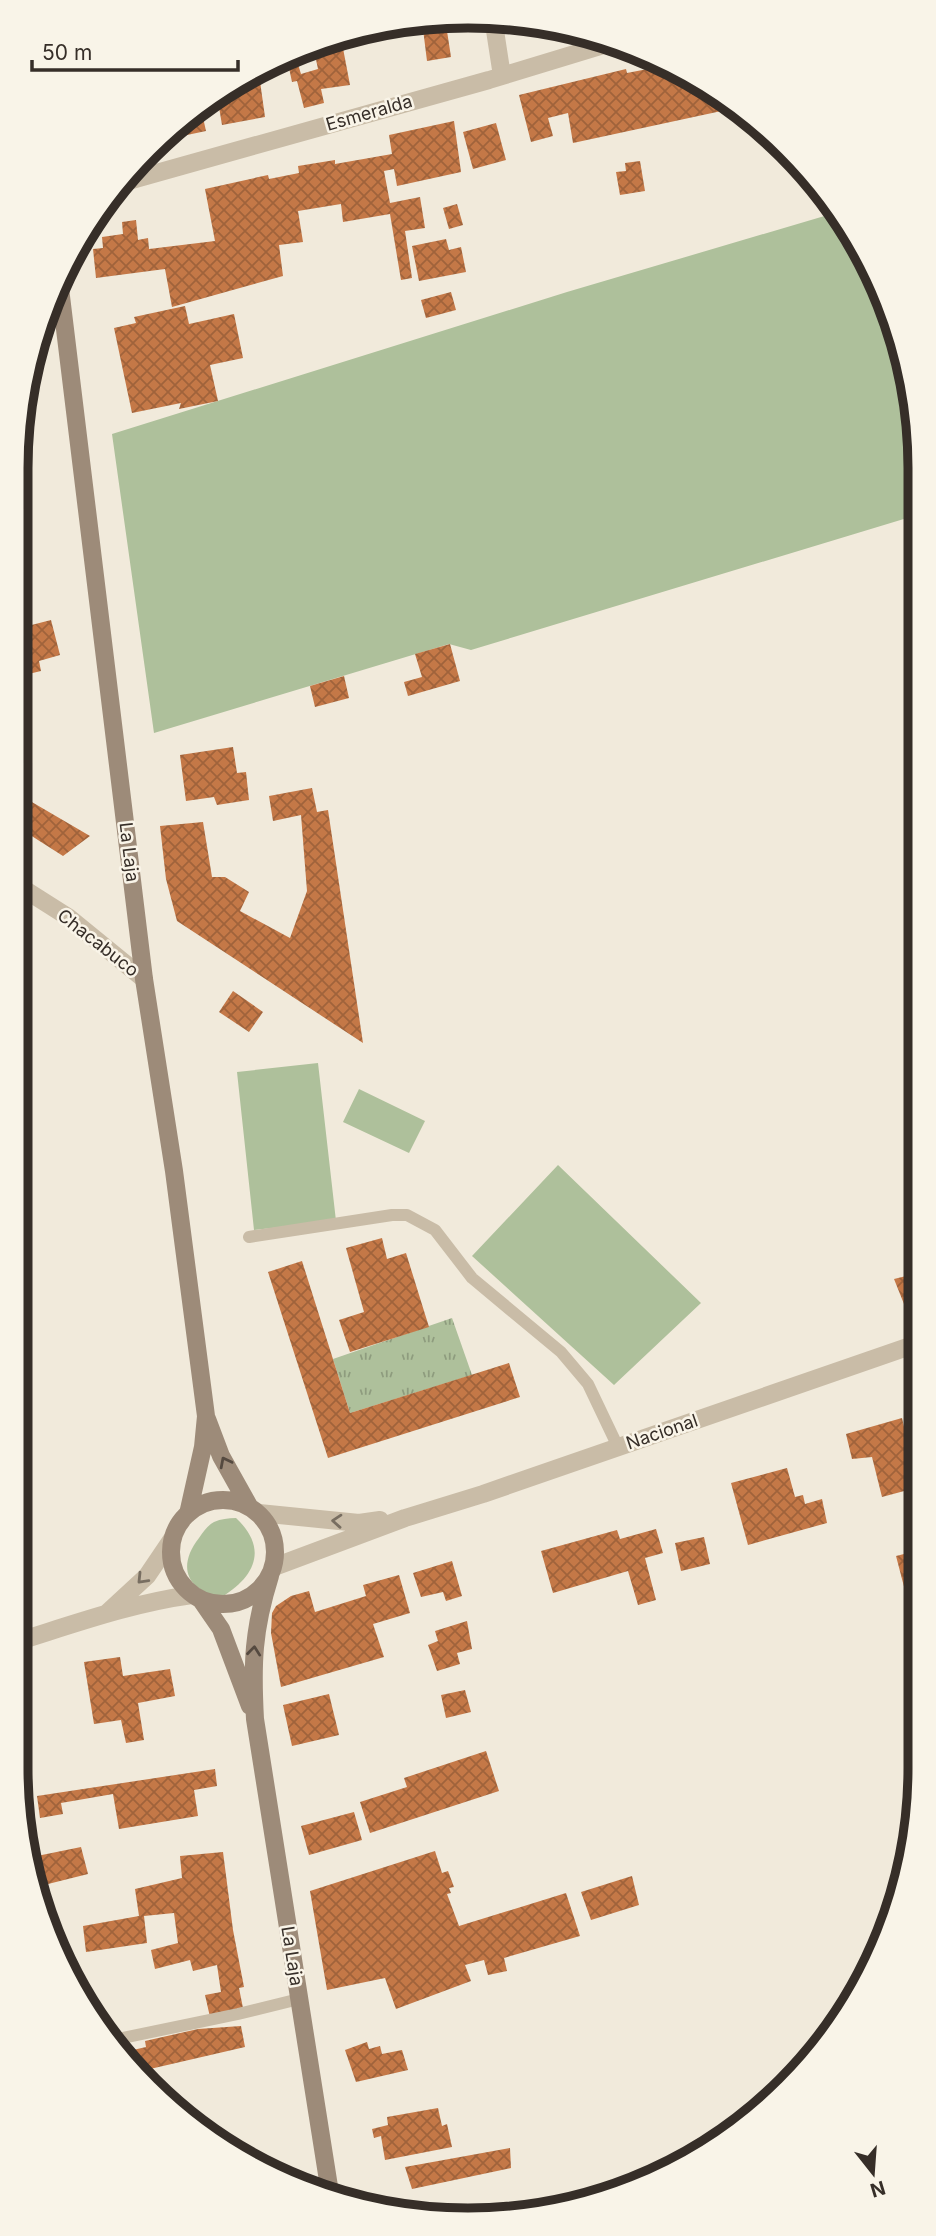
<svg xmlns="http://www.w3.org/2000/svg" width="936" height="2236" font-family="Inter,sans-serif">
<defs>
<pattern id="park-tufts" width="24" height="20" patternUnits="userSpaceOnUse" patternTransform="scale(1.75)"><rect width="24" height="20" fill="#aec09b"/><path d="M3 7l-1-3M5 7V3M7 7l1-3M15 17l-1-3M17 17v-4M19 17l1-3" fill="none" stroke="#8e9c7e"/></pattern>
<pattern id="building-cross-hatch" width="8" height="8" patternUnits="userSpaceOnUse" patternTransform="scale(1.75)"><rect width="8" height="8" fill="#c47847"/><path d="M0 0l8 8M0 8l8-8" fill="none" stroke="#a0633b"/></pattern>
</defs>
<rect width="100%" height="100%" fill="#f1eadb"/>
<path fill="#aec09b" d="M 838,212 L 886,295 L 916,409 L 917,515 L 471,650 L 449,644 L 154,733 L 112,434 L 567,292 Z
M 318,1063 L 336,1221 L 254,1230 L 237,1072 Z
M 359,1089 L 425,1121 L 409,1153 L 343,1122 Z
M 558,1165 L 701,1303 L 614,1385 L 472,1256 Z
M 236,1518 C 268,1548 256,1576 222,1597 C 186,1591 177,1566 199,1538 C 203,1532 208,1525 214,1522 C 221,1519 228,1518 236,1518 Z"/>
<path fill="url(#park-tufts)" d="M 452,1318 L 472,1375 L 350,1413 L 333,1359 Z"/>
<path fill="url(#building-cross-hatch)" d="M 439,17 L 445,18 L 451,57 L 427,61 L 422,21 Z
M 342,43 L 350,85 L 321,89 L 324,103 L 304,108 L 297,81 L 292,82 L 288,63 L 297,61 L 301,74 L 318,69 L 314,50 Z
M 278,60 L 279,72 L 259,74 L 265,117 L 222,125 L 218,101 L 268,62 Z
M 663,66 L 671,70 L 671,74 L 676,73 L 740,107 L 573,143 L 568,113 L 548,118 L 553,136 L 531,142 L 519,95 L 626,69 L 627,73 Z
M 202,113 L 206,131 L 168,139 Z
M 454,121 L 461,172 L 397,186 L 394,169 L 384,171 L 390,203 L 420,197 L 425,228 L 405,231 L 412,278 L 401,280 L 390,214 L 343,222 L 341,204 L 298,211 L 303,242 L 279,245 L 283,276 L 172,307 L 165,269 L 96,278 L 93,249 L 103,248 L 102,237 L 123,234 L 122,222 L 136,220 L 138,240 L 148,238 L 149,249 L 215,241 L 205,189 L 268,175 L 269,179 L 299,173 L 298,166 L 335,160 L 335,164 L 392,154 L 389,135 Z
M 496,123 L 506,160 L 473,169 L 463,132 Z
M 640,161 L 645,191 L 620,195 L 616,172 L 626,171 L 625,163 Z
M 457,204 L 463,225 L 449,229 L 443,208 Z
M 446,239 L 449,250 L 461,247 L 466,272 L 419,281 L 412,246 Z
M 451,292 L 456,310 L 426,318 L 421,300 Z
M 185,306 L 189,324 L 234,314 L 243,358 L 210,365 L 218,401 L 179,409 L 181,403 L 132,413 L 114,328 L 136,323 L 134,317 Z
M 16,498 L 19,499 L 26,536 L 16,539 Z
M 23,567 L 31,609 L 16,614 L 16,569 Z
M 51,620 L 60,655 L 39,661 L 41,671 L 16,677 L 16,629 Z
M 450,644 L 460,681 L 408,696 L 404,682 L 422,677 L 415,654 Z
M 344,676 L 349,698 L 315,707 L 310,686 Z
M 233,747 L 237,773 L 246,772 L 249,800 L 217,805 L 214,797 L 186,801 L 180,755 Z
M 312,788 L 317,812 L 328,810 L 363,1043 L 177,921 L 166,879 L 160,826 L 203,822 L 212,877 L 225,877 L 249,892 L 240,911 L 290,938 L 307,891 L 301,815 L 273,821 L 269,796 Z
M 25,798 L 90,836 L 63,856 L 27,833 Z
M 233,991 L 263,1012 L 249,1032 L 219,1012 Z
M 382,1238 L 387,1259 L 406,1253 L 429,1327 L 350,1352 L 339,1320 L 364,1312 L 346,1248 Z
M 302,1261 L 350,1413 L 509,1363 L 520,1397 L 328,1458 L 268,1272 Z
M 918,1273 L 919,1310 L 908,1314 L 894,1279 Z
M 902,1418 L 909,1449 L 919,1447 L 919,1487 L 882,1497 L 872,1457 L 852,1459 L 846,1434 Z
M 787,1468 L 795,1497 L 803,1495 L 805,1504 L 822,1499 L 827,1523 L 748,1545 L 731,1483 Z
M 656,1529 L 663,1553 L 645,1558 L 656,1600 L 638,1605 L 628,1571 L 553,1593 L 541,1551 L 617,1530 L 620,1539 Z
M 704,1537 L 710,1564 L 681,1571 L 675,1543 Z
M 920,1550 L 920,1598 L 908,1602 L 896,1556 Z
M 452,1561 L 462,1596 L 446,1601 L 443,1592 L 421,1597 L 413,1573 Z
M 399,1575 L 410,1613 L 373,1624 L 384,1657 L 281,1687 L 271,1633 L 272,1613 L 276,1606 L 291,1596 L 309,1591 L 315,1612 L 366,1596 L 363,1585 Z
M 467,1621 L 472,1649 L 457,1653 L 460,1664 L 437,1671 L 428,1645 L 438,1641 L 435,1631 Z
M 120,1657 L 123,1676 L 170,1669 L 175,1696 L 138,1703 L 144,1740 L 126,1743 L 121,1720 L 94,1724 L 84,1662 Z
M 465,1690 L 471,1712 L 446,1718 L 441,1695 Z
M 329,1694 L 339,1735 L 292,1746 L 283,1705 Z
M 27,1711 L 31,1748 L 16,1750 L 16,1712 Z
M 486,1751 L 499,1791 L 370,1833 L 360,1802 L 407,1787 L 404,1778 Z
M 215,1769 L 217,1786 L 194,1790 L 198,1816 L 119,1829 L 113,1794 L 61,1803 L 63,1814 L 40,1818 L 37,1796 Z
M 354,1812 L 362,1840 L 309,1855 L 301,1826 Z
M 81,1847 L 88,1874 L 44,1885 L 37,1856 Z
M 435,1851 L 442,1873 L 448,1871 L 454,1887 L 449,1888 L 451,1893 L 447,1894 L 459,1926 L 566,1893 L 580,1936 L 504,1958 L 507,1971 L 488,1975 L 484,1960 L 465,1965 L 471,1981 L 396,2009 L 385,1978 L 327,1990 L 310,1891 Z
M 223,1852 L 233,1930 L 244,1987 L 239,1988 L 243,2008 L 210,2017 L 205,1995 L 221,1992 L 217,1965 L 193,1971 L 190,1960 L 155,1969 L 151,1950 L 178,1943 L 174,1913 L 144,1916 L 147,1943 L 86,1952 L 83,1926 L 139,1916 L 135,1889 L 182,1878 L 180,1856 Z
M 632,1876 L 639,1905 L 591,1920 L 581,1892 Z
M 241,2026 L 245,2047 L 150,2069 L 135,2072 L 128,2066 L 120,2053 L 146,2047 L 145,2041 L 198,2029 Z
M 367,2042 L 369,2049 L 380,2046 L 382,2054 L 402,2050 L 408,2070 L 356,2082 L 345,2050 Z
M 438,2108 L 442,2126 L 447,2124 L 452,2147 L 385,2160 L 381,2136 L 374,2138 L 372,2129 L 388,2125 L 387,2117 Z
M 510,2148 L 511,2168 L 412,2189 L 405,2167 Z"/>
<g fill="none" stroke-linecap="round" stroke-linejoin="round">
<path stroke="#c9bca7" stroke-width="12" d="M 249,1237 L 392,1215 L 407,1215 L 435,1230 L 472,1278 L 561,1352 L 588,1384 L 618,1447
M 113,2040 L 238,2014 L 299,1999"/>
<path stroke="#c9bca7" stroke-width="18" d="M 494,24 L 502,76
M 121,183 L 489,80 L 617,41
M 16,884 L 68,917 L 144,979
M 259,1513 L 359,1523 L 380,1520
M 274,1567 L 405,1518 L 483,1494 L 919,1343
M 108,1612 L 147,1576 L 172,1539
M 16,1642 C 74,1624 132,1603 192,1595"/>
<path stroke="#9d8b79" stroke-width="18" d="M 60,288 L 144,979 L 174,1171 L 206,1416 L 203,1447 L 188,1514
M 207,1419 L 221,1456 L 249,1506
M171 1552a52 52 0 1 1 104 0a52 52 0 1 1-104 0Z
M 270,1576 C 253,1630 252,1664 255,1719 L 330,2193
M 201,1600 L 221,1629 L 250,1706"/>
</g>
<defs><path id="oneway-chevron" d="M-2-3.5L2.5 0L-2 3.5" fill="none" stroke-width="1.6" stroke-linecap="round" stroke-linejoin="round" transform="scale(1.75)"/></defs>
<g stroke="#554a40">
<use href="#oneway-chevron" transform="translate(225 1462) rotate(-117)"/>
<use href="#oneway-chevron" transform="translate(254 1651) rotate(-84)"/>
</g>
<g stroke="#786e61">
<use href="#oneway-chevron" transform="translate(337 1521) rotate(-176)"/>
<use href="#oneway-chevron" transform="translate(142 1579) rotate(134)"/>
</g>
<g text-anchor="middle" stroke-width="5" stroke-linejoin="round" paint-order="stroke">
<g font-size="18" fill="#362e28" stroke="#f9f4e8">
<text transform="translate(369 113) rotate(-16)" y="6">Esmeralda</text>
<text transform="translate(129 852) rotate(83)" y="6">La Laja</text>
<text transform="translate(98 943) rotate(38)" y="6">Chacabuco</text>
<text transform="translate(662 1432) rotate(-19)" y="6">Nacional</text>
<text transform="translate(292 1956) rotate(81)" y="6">La Laja</text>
</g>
</g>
<path d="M0 0H936V2236H0ZM468 28H468A440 440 0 0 1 908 468V1768A440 440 0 0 1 468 2208H468A440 440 0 0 1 28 1768V468A440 440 0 0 1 468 28Z" fill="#f9f4e8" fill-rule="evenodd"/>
<path fill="none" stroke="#362e28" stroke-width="9" d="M468 28H468A440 440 0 0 1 908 468V1768A440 440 0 0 1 468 2208H468A440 440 0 0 1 28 1768V468A440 440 0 0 1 468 28Z"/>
<g transform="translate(873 2173) rotate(163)" stroke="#f9f4e8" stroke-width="5" paint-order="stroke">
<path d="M0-5L12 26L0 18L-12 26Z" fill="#362e28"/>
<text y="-10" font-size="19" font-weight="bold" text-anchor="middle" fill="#362e28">N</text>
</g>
<path d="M32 60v10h206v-10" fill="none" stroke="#362e28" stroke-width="3.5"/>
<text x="42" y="60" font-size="21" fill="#362e28" stroke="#f9f4e8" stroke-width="5" paint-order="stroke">50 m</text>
</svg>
